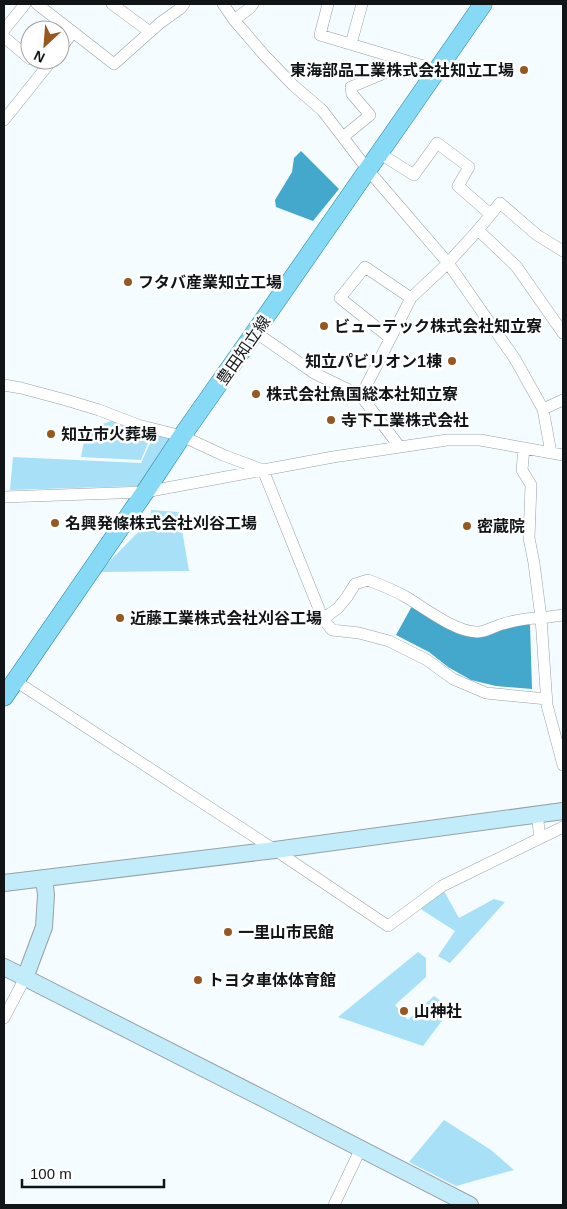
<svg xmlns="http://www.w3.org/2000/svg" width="567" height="1209" font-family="Arial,'Noto Sans JP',sans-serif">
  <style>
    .green { fill: #a7e0f7 }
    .water { fill: #43a8cc }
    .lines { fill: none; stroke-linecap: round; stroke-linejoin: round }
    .street-casing { stroke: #96a1a6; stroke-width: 12 }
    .secondary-casing { stroke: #96a1a6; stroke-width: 18 }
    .primary-casing { stroke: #2985a3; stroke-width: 19 }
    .street { stroke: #fff; stroke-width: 11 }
    .secondary { stroke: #c3ecfa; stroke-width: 16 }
    .primary { stroke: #86daf5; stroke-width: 18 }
    .poi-dot { fill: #97581f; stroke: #fff; stroke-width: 2 }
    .labels { text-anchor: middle; stroke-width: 5; stroke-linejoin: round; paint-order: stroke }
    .poi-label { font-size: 16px; font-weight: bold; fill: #111517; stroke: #fff; text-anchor: start }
    .street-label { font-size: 16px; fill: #111517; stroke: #fff }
  </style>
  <rect width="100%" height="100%" fill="#f5fcff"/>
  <path class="green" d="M111,421L152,433L141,460L81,457L86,430Z
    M155,432L172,437L139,486L10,490L13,457L141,463Z
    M151,510L179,512L189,571L99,572L150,520Z
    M444,891L459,918L494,899L505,902L450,963L438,956L455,931L416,906Z
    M418,952L426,958V977L395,1005L408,1020L434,996L444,1003V1018L423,1046L338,1017Z
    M444,1120L491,1150L514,1170L456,1186L409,1162Z"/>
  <path class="water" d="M301,151L339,189L313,221L276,207L275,200L292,172L294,158Z
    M412,606L457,632L520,618L530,625L532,689L496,686L471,680L448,667L429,652L396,635Z"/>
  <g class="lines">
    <defs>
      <path id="street" d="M37,4L73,32
        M112,4L150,32
        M223,4L234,20L265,56L294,86L322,110L368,170L448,263L515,359L543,409L551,453
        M328,4L320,35L437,70
        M234,20L250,8L253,4
        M4,30L25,4
        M4,37L30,59
        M351,44L362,4
        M60,49L73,32L114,64L160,23L181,8L184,4
        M4,120L52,60
        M343,137L370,115L352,94L351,87L387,72L397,58
        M379,153L414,175L437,143L469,167L458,186L490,214
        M478,230L516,266L563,333
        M255,332L314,373L361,396L399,446
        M390,338L340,298L365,267L411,298
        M4,385L21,388L66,400L99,410L138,425L182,436L223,455L263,470L333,457L447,440H480L563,455
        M361,396L411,298L448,263L478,230L500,203L537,235L563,251
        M543,409L563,400
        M4,497L145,492L263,470L323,619L332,630L359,633L389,641L427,660L453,679L486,693L547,699
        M563,615L541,618L547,705L563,765
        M323,619L338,608L347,597L355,584L368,580C381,585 394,590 406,597C425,608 456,633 478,632C487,632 494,626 503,624C516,620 527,618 541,618L534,563L529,538L531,485L522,470L524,448
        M14,680L275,850L388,926L442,886L563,827
        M537,814L540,838
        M4,1018L25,978
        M334,1205L361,1148"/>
      <path id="secondary" d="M4,883L275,850L563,811
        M4,967L268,1101L470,1205
        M25,978L44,927L46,895L44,878"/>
      <path id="primary" d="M4,697L145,492L182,436L255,332L483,4"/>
    </defs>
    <use href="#street" class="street-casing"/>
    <use href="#secondary" class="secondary-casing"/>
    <use href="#primary" class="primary-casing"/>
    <use href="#street" class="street"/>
    <use href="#secondary" class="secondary"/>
    <use href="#primary" class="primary"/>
  </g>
  <g class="poi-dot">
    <circle cx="524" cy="70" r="5"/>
    <circle cx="128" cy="282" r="5"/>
    <circle cx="324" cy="326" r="5"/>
    <circle cx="452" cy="361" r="5"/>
    <circle cx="256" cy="394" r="5"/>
    <circle cx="331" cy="420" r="5"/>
    <circle cx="51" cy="434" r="5"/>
    <circle cx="55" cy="523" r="5"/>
    <circle cx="467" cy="526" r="5"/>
    <circle cx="120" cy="618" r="5"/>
    <circle cx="228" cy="932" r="5"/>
    <circle cx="198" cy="980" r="5"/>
    <circle cx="404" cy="1011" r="5"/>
  </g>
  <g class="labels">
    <g class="poi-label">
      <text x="514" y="76" text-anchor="end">東海部品工業株式会社知立工場</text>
      <text x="138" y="288">フタバ産業知立工場</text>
      <text x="334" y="332">ビューテック株式会社知立寮</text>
      <text x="442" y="367" text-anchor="end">知立パビリオン1棟</text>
      <text x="266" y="400">株式会社魚国総本社知立寮</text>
      <text x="341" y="426">寺下工業株式会社</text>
      <text x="61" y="440">知立市火葬場</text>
      <text x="65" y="529">名興発條株式会社刈谷工場</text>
      <text x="477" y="532">密蔵院</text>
      <text x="130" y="624">近藤工業株式会社刈谷工場</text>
      <text x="238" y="938">一里山市民館</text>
      <text x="208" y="986">トヨタ車体体育館</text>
      <text x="414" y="1017">山神社</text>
    </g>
    <g class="street-label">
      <text transform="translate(243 350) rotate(-55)" y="6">豊田知立線</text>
    </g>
  </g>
  <rect width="567" height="1209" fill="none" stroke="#111517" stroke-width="10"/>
  <g transform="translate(45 45) rotate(206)"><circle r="24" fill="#ffffff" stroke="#a0a1a2"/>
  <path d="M0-4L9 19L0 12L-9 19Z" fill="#97581f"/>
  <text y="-8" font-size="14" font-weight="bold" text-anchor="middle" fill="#111517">N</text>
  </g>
  <path d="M22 1179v8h142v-8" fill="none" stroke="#111517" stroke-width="2.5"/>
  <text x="30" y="1179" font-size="15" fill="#111517" stroke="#ffffff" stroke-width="4" paint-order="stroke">100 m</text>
</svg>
